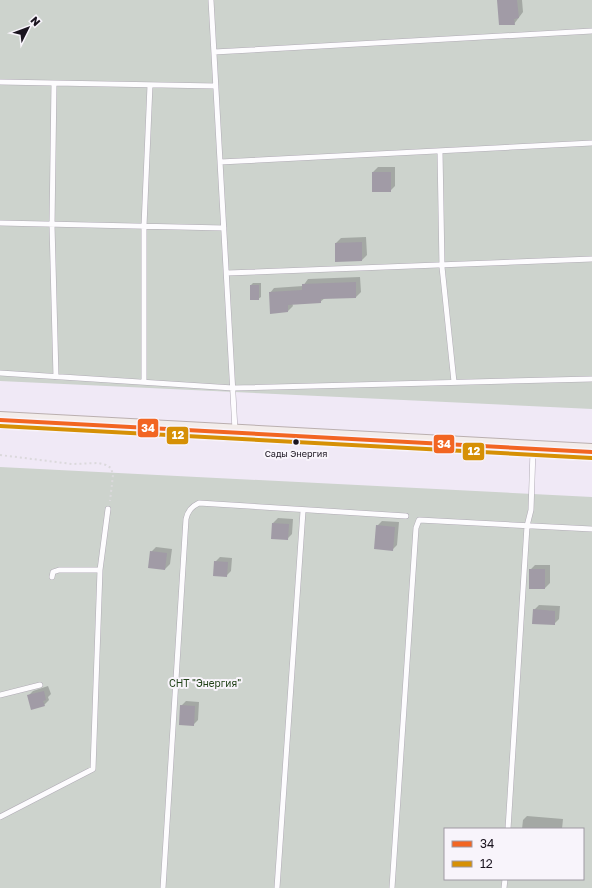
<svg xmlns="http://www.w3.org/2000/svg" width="592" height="888" font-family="'Golos Text',sans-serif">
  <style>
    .green { fill: #cdd3cd; fill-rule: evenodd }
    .shadow { fill: #0003 }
    .building { fill: #a19ba6 }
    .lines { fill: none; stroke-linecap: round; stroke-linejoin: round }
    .service-casing { stroke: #b1abb6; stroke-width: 6 }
    .primary-casing { stroke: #baafaf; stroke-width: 18 }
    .path { stroke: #dbd9dc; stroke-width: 2; stroke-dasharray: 2 3; stroke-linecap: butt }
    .service { stroke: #fdfcfe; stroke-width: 5 }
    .primary { stroke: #f3edeb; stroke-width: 16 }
    .bus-1-casing { stroke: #f8f4fb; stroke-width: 7 }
    .bus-2-casing { stroke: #f8f4fb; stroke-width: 7 }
    .bus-1 { stroke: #f26522; stroke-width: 4 }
    .bus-2 { stroke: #d69005; stroke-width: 4 }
    .bus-dot { fill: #1a141f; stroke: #f8f4fb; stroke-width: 1.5 }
    .labels { text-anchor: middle; stroke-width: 4; stroke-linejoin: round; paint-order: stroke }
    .bus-label { font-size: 9px; fill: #1a141f; stroke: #f8f4fb }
    .park-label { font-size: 10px; fill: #224319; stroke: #f8f4fb }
    .line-badge { stroke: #f8f4fb; stroke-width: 1.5 }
    .badge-label { font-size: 11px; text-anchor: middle; font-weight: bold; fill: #fff }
  </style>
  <rect width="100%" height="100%" fill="#f0e9f6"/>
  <path class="green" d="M0,0H592V409L0,381Z
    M0,467L592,497V888H0ZM445,829H583V879H445Z"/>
  <path class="shadow" d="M499,0H522L523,12L514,24Z
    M378,167H395V186L390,191L373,172Z
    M366,237L367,255L362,260L336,261V243L341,238Z
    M360,277L361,292L356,297L325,298L320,302L292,303L293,306L288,311L270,293L274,288L303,286L308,279Z
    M253,283H261V297L258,299L251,285Z
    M278,518L293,519L292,534L287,539L273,523Z
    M382,521L399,522L397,545L392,550L377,526Z
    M156,547L172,549L170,564L165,569L151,552Z
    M220,557L232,558L231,571L226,576L215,562Z
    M535,565H550V583L545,588L530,570Z
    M539,605L560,606L559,619L554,624L534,610Z
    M48,686L51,694L48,697L49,700L44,705L28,696L33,691Z
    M186,701L199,702L198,720L193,725L181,706Z
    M527,816L563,819L562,829H522L523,820Z"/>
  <path class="building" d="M497,0H517L519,18L514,19L515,25H499Z
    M372,172H391V192H372Z
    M362,242V261L335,262V243Z
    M356,282V298L321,299V303L288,305V312L270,314L269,292L302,290V284Z
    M250,285H259V300H250Z
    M272,523L289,524L288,540L271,539Z
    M376,525L395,527L393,551L374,549Z
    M150,551L167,553L165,570L148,568Z
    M214,561L228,562L227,577L213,576Z
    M529,569H545V589H529Z
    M533,609L555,611V625L532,624Z
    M44,691L46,700L43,701L45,706L31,710L27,695Z
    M180,705L195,706L194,726L179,725Z"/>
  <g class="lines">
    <defs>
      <path id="service" d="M211,0L235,430
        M214,52L592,31
        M0,82L216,86
        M54,83L52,225L56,377
        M440,151L442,267L454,382
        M220,162L592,143
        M0,223L224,228
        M227,273L592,259
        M0,373L233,388L592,379
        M144,382V226L150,85
        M52,577L53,572L59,570H100
        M0,695L40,685
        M0,817L93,769L100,570L108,509
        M508,829L527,526L531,510L533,450
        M163,888L186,519C188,511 191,507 199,503L406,516
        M277,888L303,511
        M392,888L416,528L419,520L592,529
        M504,888L505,879"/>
      <path id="primary" d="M0,420L592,452"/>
    </defs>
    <use href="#service" class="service-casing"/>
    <use href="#primary" class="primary-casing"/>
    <path class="path" d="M0,455L72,464L98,463L106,465L111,468L113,475L110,501"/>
    <use href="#service" class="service"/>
    <use href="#primary" class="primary"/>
    <defs>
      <path id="bus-1" d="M0,420L592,452"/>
      <path id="bus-2" d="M0,426L592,458"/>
    </defs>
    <use href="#bus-1" class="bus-1-casing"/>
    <use href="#bus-2" class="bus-2-casing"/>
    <use href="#bus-1" class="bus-1"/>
    <use href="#bus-2" class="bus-2"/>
  </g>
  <circle class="bus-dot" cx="296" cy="442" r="3.5"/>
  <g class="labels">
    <g class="bus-label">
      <text x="296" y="457">Сады Энергия</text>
    </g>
    <g class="park-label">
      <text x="205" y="687">СНТ "Энергия"</text>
    </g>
  </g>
  <g class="line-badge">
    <rect x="137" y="418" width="22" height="20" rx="4" fill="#f26522"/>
    <rect x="166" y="426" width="23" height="19" rx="4" fill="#d69005"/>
    <rect x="433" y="434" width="22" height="20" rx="4" fill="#f26522"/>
    <rect x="462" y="442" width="23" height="19" rx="4" fill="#d69005"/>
  </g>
  <g class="badge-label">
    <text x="148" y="432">34</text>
    <text x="178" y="439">12</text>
    <text x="444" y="448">34</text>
    <text x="474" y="455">12</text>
  </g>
  <rect x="444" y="828" width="140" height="52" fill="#f8f4fb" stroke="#9f9aa3"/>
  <rect x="452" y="841" width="20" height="6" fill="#f26522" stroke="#9f9aa3"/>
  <text x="480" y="848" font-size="12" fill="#1a141f">34</text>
  <rect x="452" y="861" width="20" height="6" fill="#d69005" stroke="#9f9aa3"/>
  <text x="480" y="868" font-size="12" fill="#1a141f">12</text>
  <g transform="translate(28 28) rotate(48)" stroke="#f8f4fb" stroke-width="3" paint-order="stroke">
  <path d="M0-3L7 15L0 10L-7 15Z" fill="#1a141f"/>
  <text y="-6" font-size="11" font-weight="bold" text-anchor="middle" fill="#1a141f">N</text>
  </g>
</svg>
